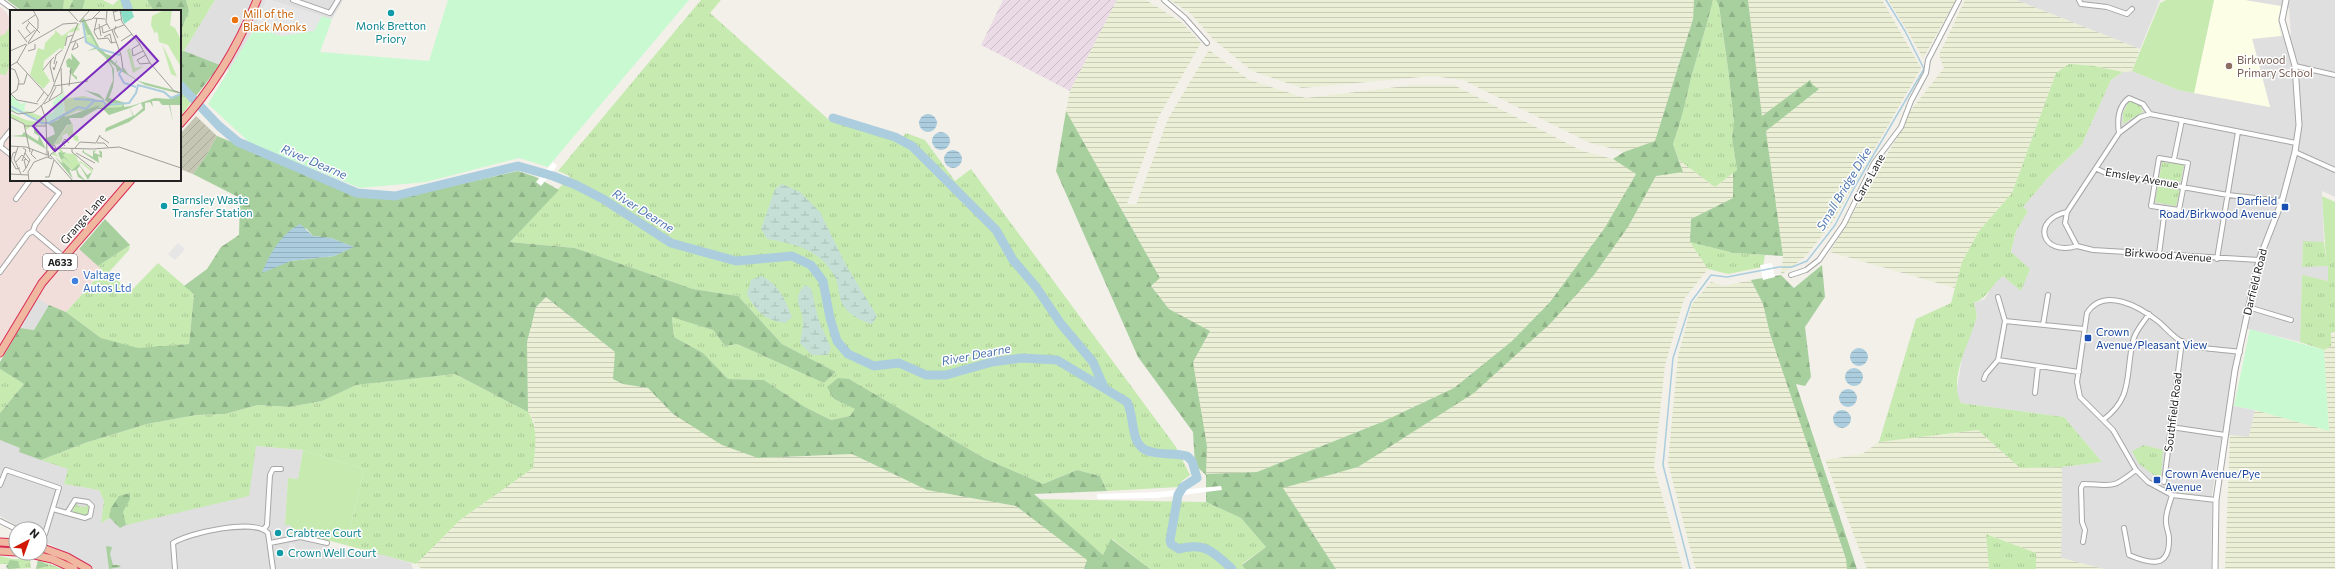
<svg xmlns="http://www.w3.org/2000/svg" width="2335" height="569" font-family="Commissioner,sans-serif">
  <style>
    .residential { fill: #e0dfdf }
    .commercial { fill: #f1ddd9 }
    .industrial { fill: url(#industrial-furrows) }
    .education { fill: #fcfee5 }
    .construction { fill: url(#construction-furrows) }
    .farmland { fill: url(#farmland-rules) }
    .grass { fill: url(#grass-tufts) }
    .forest { fill: url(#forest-firs); fill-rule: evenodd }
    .wetland { fill: url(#wetland-marsh) }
    .park { fill: #c9f9d1 }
    .garden { fill: #c7eab1 }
    .parking { fill: #e6e6e6 }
    .water { fill: url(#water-rules) }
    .pier { fill: #fff }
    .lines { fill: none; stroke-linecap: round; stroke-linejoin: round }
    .stream { stroke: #abcdde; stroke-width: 1.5 }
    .river { stroke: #abcdde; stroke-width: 9 }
    .minor-casing { stroke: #a6a6a6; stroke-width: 6 }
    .tertiary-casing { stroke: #a6a6a6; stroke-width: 7 }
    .trunk-casing { stroke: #d92d57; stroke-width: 9 }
    .minor { stroke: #fff; stroke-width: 4 }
    .tertiary { stroke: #fff; stroke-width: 5 }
    .trunk { stroke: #f0b8a0; stroke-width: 7 }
    .culture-dot { fill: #0f9aa8; stroke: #fff; stroke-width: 1.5 }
    .food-dot { fill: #e8710a; stroke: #fff; stroke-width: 1.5 }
    .education-dot { fill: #8d6e63; stroke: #fff; stroke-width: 1.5 }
    .transit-dot { fill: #1a4fb4; stroke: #fff; stroke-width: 1.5 }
    .shop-dot { fill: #3f7fe0; stroke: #fff; stroke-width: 1.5 }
    .labels { text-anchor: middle; stroke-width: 3; stroke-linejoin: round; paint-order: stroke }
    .shield { fill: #fff; stroke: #646464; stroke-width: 1 }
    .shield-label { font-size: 10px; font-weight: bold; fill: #222 }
    .food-label { font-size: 11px; fill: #c56008; stroke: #fff; text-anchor: start }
    .culture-label { font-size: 11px; fill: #0d838f; stroke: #fff; text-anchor: start }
    .education-label { font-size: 11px; fill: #785e54; stroke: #fff; text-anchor: start }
    .street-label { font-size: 11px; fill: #222; stroke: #fff }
    .transit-label { font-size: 11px; fill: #164399; stroke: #fff; text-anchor: start }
    .shop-label { font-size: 11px; fill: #366cbe; stroke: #fff; text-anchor: start }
    .water-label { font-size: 12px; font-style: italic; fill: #4f76b1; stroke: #fff }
    .inset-river { fill: none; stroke: #abcdde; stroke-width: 2 }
    .inset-road { fill: none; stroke: #9f9e99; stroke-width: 1 }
    .view { fill: #7b2cbf; fill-opacity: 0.15; stroke: #7b2cbf; stroke-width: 2 }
    .inset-edge { fill: none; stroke: #222; stroke-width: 2 }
  </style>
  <defs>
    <pattern id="industrial-furrows" width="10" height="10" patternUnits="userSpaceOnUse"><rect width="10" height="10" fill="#ebdbe6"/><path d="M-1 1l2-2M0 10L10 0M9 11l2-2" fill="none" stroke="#c9bcc5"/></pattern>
    <pattern id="construction-furrows" width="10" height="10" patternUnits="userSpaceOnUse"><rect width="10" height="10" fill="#c5c6b4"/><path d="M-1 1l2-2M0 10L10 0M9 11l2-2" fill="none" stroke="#a9aa9a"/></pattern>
    <pattern id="farmland-rules" width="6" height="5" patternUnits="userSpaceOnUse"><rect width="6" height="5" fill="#ebefd5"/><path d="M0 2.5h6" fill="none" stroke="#c9cdb7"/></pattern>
    <pattern id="grass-tufts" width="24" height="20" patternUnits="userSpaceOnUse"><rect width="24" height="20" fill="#c7eab1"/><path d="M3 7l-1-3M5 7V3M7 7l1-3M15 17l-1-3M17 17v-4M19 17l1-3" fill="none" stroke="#abc898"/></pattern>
    <pattern id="forest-firs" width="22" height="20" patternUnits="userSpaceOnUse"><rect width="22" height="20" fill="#a8d09f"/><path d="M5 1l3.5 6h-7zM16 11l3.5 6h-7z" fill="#90b289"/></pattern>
    <pattern id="wetland-marsh" width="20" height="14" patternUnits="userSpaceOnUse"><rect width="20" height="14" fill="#c6dfd6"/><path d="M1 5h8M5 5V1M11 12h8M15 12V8" fill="none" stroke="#aabfb7"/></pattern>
    <pattern id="water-rules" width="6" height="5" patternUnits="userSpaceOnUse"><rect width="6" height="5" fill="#abcdde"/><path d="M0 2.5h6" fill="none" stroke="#93b0be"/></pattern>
  </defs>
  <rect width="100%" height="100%" fill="#f2f0e9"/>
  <path class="residential" d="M215,0H266L255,28L229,70L184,51Z
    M270,0H343L332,19Z
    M2016,0H2160L2140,49Z
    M2244,0H2335V197L2322,191L2324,242H2303L2302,266H2328V281L2302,276L2300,342L2240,327L2227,405L2255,410L2249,437L2222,435L2212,494L2211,569H2104L2061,558L2062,467L2102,462L2064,417L1961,403L1956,394L1963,352L1977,317L1974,303L1985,299L1993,284L2003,276L2021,290L2011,252L2016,231L2028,211L2023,207L2051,174L2081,146L2111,80L2123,72L2132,71L2178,90L2270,107L2252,38L2291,35L2289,8Z
    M36,296L49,305L34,330L20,328Z
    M0,440L21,448L20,452L69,469L64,484L99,490L104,501L101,523L122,511L170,514L198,507L256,446L303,450L298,479L288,478L285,525H291V534L298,540L376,557L378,553L411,563L413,569H95L40,539V529H23L0,516Z"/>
  <path class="commercial" d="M0,7L6,12L11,22V180H125L72,243L103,270L66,312L49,305L33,295L0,346Z"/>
  <path class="industrial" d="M1003,0H1117L1070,91L981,45Z"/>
  <path class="education" d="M2214,0H2244L2281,6L2278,21L2281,36L2252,39L2270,107L2194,93Z"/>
  <path class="construction" d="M196,116L217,136L206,156L193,174L180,169V134Z"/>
  <path class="farmland" d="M1117,0H1146L1181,22L1201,43L1159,116L1127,204L1136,205L1168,119L1209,50L1249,80L1306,98L1414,85H1454L1582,151L1613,159L1636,174L1604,229L1550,302L1512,341L1454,388L1382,422L1257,472L1206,474L1207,446L1193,361L1209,331L1169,309L1151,286L1160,278L1066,111L1070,91Z
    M1170,0H1694L1693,19L1655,141L1624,152L1588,142L1463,80L1432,76L1302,88L1252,71L1213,39L1190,13Z
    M1748,0H1882L1921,68L1832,223L1806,256L1781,275L1783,256L1766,131L1813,85L1810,80L1762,116Z
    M1888,0H1956L1923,58L1907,30Z
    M1965,0H2016L2140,49L2132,71L2123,72L2094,66L2056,73L2012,193L1979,231L1962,262L1955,288L1830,252L1902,129L1907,115L1944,68L1939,55Z
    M1679,160L1715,187L1733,173V198L1691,219L1690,242L1708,269L1684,299L1665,365L1654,467L1683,569H1336L1283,488L1358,467L1523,348L1550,324L1594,275L1628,227L1656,176L1683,172Z
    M1751,280L1763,304L1770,334L1846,559L1847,569H1697L1695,567L1668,463L1678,356L1692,304L1711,282L1725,286Z
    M546,297L615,352L623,384L648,388L673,414L758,458L852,454L927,490L1016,506L1088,560L1084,569H422L416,564L460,520L533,468L535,451L534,421L528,412L527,342L536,307Z
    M2331,335H2335V569H2225L2230,435L2249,437L2255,410L2329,430L2324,350L2331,346Z
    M1978,430L2020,468L2062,467L2061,558L2104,569H2036V553L1986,534L1989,569H1867L1825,460L1862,454L1879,442Z"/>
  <path class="grass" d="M64,0H73L68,11H63Z
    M85,0H103L113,5L118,0H123L126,11H82Z
    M129,0H147L154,11H133Z
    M186,0H215L184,51L180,52V33L189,11Z
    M701,0H721L710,13L829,120L898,142L906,133L925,140L955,181L971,169L1176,447L1190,475L1182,481L1178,487L1107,491L1100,476L1077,470L1043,484L984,458L849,379L834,399L856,409L850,416L831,420L805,407L764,380L728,379L703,353L674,337L672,316L713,330L725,346L737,344L824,383L836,372L782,344L738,296L693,289L575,248L510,242L570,176L558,171Z
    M1713,0H1716L1719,6L1728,68L1734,124L1732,138L1737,170L1715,187L1679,160L1673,144C1681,122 1686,100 1691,78C1698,52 1707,26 1713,0Z
    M9,28L11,61L6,75L0,74V36L5,34Z
    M2069,64L2094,66L2123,72L2111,80L2081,146L2051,174L2023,207L2028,211L2016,231L2011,252L2030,269L2021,291L2003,276C1990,286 1989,297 1974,303C1975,308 1978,314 1976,319C1970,342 1948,379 1961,403L2064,417L2102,462L2062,467L2020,468L1978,430L1879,442L1916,319L1951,303L1962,262L1979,231L2012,193L2056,73Z
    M180,88L192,101L180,118Z
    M2129,101L2140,105L2143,112L2123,124V113Z
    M2162,162L2184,165L2181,179L2183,182L2159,178Z
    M2158,186L2180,190L2176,206L2155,202Z
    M2303,241L2324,242L2326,259H2335V332L2331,333V346L2324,350L2300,342L2302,275L2328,281V266L2302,267Z
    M1690,242L1734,253L1765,255L1763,267L1728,274L1708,269Z
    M130,245L129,250L109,272L130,292L158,263L194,294L189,344L138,349L101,338L66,312L103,271L98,266Z
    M0,369L24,384L0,413Z
    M455,374L528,412C539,428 535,450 533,468L460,520L416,564L346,545L364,469L303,450L256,446L249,496L126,525L122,511L101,523L104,501L99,490L64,484L68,469L41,460L85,443L147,424L196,415L225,414L258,405L289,407L322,401L355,385Z
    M2144,445L2163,450L2161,478L2159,479L2139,464L2132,451Z
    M1037,499L1206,502L1241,518L1266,547L1242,564L1245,569H1150L1112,539L1103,555Z
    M76,503L78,506L86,507V503L88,504L90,510L88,515L84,516L73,512L72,508Z
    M1986,534L2036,553V569H1989Z
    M0,556L13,559H30L31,568L9,569L8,564H0Z
    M38,560L63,569H36Z"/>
  <path class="forest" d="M7,0H64L63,11H22Z
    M73,0H85L82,11H68Z
    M147,0H186L189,11L180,33V11H154Z
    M1694,0H1713C1707,26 1698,52 1691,78C1686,100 1681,122 1673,144L1683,172L1656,176L1628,227L1594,275L1550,324L1474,393L1358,467L1283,488L1336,569H1245L1242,565L1266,547L1241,518L1206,502V475L1195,465L1193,432L1138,357L1056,171L1066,111L1160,278L1151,286L1169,309L1210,331L1193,362L1207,446L1206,474L1257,472L1382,422L1454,388L1512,341L1550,302L1604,229L1636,174L1613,159L1624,152L1655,141L1693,19Z
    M1716,0H1748L1762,116L1810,80L1813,85L1819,89L1766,131L1783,256L1734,253L1690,242L1691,219L1733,198V173L1737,170L1732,138L1734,123L1728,68L1719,6Z
    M184,51L220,65L196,96L180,81V52Z
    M217,136L357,193L396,199L518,171L536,177L559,190L510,242L575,248L693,289L738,296L782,344L836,372L824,383L737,344L725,346L713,330L672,317L674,337L703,353L728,379L764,380L805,407L831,420L850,416L855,409L834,399L827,387L838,378L849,379L984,458L1043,484L1077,470L1100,476L1107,491L1034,494L1103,555L1111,539L1150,569H1084L1087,560L1016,506L927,490L852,454L758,458L722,445L673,414L648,388L623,384L613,379L615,352L546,297L536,307L527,342L528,412L455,374L356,385L322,401L289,407L258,405L225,414L196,415L147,424L85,443L41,460L19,452L20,448L0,440V413L24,384L0,369V362L20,328L34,330L49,305L66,312L101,338L138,348L189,344L194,294L184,286L207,269L221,247L239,235L240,198L193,174L206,156ZM306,228L313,236L331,238L353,247L334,256L291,261Z
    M105,219L130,245L98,266L79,249Z
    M1822,265L1825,297L1805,327L1811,377L1805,386L1796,384L1857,569H1847L1846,559L1770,334L1763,304L1751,280L1781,275L1794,288Z
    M130,493V499L123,512L126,525L120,528L109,517L111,508L119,496Z
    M106,546L112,547L110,554L113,565H119L121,567L109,569Z
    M10,560L18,561L20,568L8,569L6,567Z
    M38,560L48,565V566L36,569Z"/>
  <path class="wetland" d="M782,184L800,192L820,212L846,265L877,316L872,324C861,321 846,314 841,301C838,294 839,284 835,277C819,249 796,244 767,239L761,229L775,189Z
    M761,276C779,284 785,299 792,317L785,323C765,320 756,312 747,294L751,280Z
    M805,285L811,288L818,318L831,348L828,355H812L800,343C801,336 803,328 803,321C802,305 791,300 805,285Z"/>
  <path class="park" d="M266,0L332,19L320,52L429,61L448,0H689L548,167L519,158L426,182L360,188L250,143L208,104L255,28Z
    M2250,329L2324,350L2329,431L2255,410L2234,406Z"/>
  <path class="garden" d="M2166,0H2214L2194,93L2178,90L2132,71L2160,3Z
    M2322,196L2335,202V259H2326Z
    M303,450L364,469L346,545L299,533L291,534V525H285L288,478L298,479Z"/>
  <path class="parking" d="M266,0H270L322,16L314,31L282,36L255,28Z
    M178,243L185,249L175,260L168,254Z
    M289,543L295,544L296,555L290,554L285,557L284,550H289Z"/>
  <path class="water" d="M919 123a9 9 0 1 1 18 0a9 9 0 1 1-18 0Z
    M932 141a9 9 0 1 1 18 0a9 9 0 1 1-18 0Z
    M944 159a9 9 0 1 1 18 0a9 9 0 1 1-18 0Z
    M300,224L313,236L331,238L354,247L334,256L291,261L262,273C269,254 282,233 300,224Z
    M1850 357a9 9 0 1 1 18 0a9 9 0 1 1-18 0Z
    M1845 377a9 9 0 1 1 18 0a9 9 0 1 1-18 0Z
    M1839 398a9 9 0 1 1 18 0a9 9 0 1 1-18 0Z
    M1833 419a9 9 0 1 1 18 0a9 9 0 1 1-18 0Z"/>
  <path class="pier" d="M553,162L557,166L541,186L536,182Z
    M1772,263L1775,277L1763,280L1760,265Z
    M1221,486L1222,490L1157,498L1098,499L1097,496V494L1157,492Z"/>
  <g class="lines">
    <path class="stream" d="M1690,569L1663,465L1673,358L1691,302L1711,275L1727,277L1779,267H1792L1807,261L1835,225L1854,188L1924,69L1905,31L1886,0"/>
    <path class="river" d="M125,0L129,11
      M180,85L219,126L238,142L357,193L395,196L518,166L553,176L576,185L603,199L671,243L736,261L792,256L811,265L823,281L830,318L837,341L848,354L874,366L899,363L926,375H946L992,362L1022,358L1057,360L1127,402C1136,418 1128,448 1152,452C1164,455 1175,453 1187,456L1192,461L1197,478L1183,487L1178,495L1170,540L1171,544L1179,549C1205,542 1214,552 1232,569
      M833,118L895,137L912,146L996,230L1013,260L1036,287L1061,324L1093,362L1104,387"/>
    <defs>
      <path id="minor" d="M0,0L15,11
        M293,0L330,13L338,0
        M1164,0L1185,18L1207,43
        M2079,0L2081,4L2107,7L2127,14L2132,9
        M2295,66L2335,75
        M11,130L2,141L1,147L11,155
        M2119,133C2117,120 2118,106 2129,98L2143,104L2150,114
        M2295,152L2335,170
        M2159,158L2188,163L2179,210L2151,206Z
        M2174,159L2182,120
        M2097,169L2108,174L2228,195L2282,201
        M42,180L59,193L35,225L33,231L64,257
        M16,199L30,180
        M2067,212C2030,220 2042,257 2077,246
        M2159,254L2165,209
        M2217,259L2238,132
        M2259,260L2093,250L2077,246L2065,223L2067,212L2119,133L2140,117L2150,114L2296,143
        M0,272L28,234L33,231
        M1791,275L1806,270L1819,260L1844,224L1874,163L1901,127L1911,101L1926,73L1928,60L1959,0
        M1998,297L2005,321
        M2248,307L2291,320
        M2043,325L2048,295
        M2079,372L1998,360L2005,321L2084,329
        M1984,379L1986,374L1998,360
        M2035,393L2038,366
        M2103,420C2134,397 2125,374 2133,341C2135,331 2143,323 2149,314
        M2171,427L2225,435
        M2164,482L2182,341
        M0,485L6,470L59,488L45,534L40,539
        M2216,500L2172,495L2148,482L2136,470L2113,430L2080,397L2077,382L2087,313C2104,286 2140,307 2159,322C2167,329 2172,336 2182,342C2199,350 2222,349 2240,352
        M53,509L67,513L75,500L88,502L92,506L90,516L85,518L67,513
        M0,521L16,529
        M2124,528L2129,555C2150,564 2170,569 2169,538C2169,533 2166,528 2166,522C2165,514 2170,503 2172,495
        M264,529L267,525L270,475L273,469H281
        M2083,542L2085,530L2082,522L2081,488L2083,484C2114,484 2109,491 2136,470
        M270,543L300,537L327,543
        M175,569L173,543C188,533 254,518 268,533L273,569"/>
      <path id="tertiary" d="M2215,569L2216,500L2235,370L2259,260L2282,201L2295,152L2299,125L2295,66L2282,20L2286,0"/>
      <path id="trunk" d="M180,124C213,88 238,46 257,0
        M0,353L42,283L131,180
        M0,542L16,543
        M40,547L67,557L88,569
        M0,551L16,552
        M26,553L52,559L74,569"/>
    </defs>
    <use href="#minor" class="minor-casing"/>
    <use href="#tertiary" class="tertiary-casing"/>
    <use href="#trunk" class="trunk-casing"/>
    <use href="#minor" class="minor"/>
    <use href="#tertiary" class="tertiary"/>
    <use href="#trunk" class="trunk"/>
  </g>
  <g class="culture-dot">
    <circle cx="391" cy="13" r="4"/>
    <circle cx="164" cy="206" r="4"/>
    <circle cx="278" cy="533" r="4"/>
    <circle cx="280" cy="553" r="4"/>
  </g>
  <circle class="food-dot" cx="235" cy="20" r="4"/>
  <circle class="education-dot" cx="2229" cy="66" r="4"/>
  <g class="transit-dot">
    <rect x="2281" y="203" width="8" height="8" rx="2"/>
    <rect x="2084" y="334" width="8" height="8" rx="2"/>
    <rect x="2153" y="476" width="8" height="8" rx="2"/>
  </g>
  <circle class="shop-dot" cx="75" cy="281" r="4"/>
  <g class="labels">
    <rect class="shield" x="43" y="254" width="34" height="16" rx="3"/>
    <g class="shield-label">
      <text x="60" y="266">A633</text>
    </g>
    <g class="food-label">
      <text x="243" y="18">Mill of the<tspan x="243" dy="13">Black Monks</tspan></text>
    </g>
    <g class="culture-label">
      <text x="391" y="30" text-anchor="middle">Monk Bretton<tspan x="391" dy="13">Priory</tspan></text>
      <text x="172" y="204">Barnsley Waste<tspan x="172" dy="13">Transfer Station</tspan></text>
      <text x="286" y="537">Crabtree Court</text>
      <text x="288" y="557">Crown Well Court</text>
    </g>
    <g class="education-label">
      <text x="2237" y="64">Birkwood<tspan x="2237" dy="13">Primary School</tspan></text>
    </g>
    <g class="street-label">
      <text transform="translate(1869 178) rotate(-61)" y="4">Carrs Lane</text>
      <text transform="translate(2142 178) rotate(10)" y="4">Emsley Avenue</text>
      <text transform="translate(83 219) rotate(-49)" y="4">Grange Lane</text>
      <text transform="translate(2168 255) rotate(4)" y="4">Birkwood Avenue</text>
      <text transform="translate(2255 282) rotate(-76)" y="4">Darfield Road</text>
      <text transform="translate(2173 412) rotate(-83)" y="4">Southfield Road</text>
    </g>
    <g class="transit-label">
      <text x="2277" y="205" text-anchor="end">Darfield<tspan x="2277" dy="13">Road/Birkwood Avenue</tspan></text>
      <text x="2096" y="336">Crown<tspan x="2096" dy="13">Avenue/Pleasant View</tspan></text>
      <text x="2165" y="478">Crown Avenue/Pye<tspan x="2165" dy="13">Avenue</tspan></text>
    </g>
    <g class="shop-label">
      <text x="83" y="279">Valtage<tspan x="83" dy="13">Autos Ltd</tspan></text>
    </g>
    <g class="water-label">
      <text transform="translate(314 162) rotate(23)" y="4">River Dearne</text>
      <text transform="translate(1844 189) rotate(-59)" y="4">Small Bridge Dike</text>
      <text transform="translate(643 211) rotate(32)" y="4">River Dearne</text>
      <text transform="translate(976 355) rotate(-11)" y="4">River Dearne</text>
    </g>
  </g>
  <g transform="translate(10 10)">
    <rect width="171" height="171" fill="#f2f0e9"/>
    <path d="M154,0H162L160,15L165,18L171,30V57L158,35L149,32L148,24L146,21L145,24L141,15L142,6ZM72,12L68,17L70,20L58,23L52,44L53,40L50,38L34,51L33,60L40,71L33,79L20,65L28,38L34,40L35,33L45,23V20L52,26ZM74,17L78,25L75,27L80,26L88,38L76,32L74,19ZM152,34L160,50L167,67L161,64ZM120,38L125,58L134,56L123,63L117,40ZM53,76L55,89L73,86L94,91L92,95L98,91L114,94L111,97L88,98L90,95L76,103L66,105L74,101H67L55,107ZM17,101L33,107L36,115L24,114L16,120L13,113L0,107V103L16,110L28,112L11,102ZM63,114V125L68,126L69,132L64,130L63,125L59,127L57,123L52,126L53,128L49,134L43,135L58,115ZM49,138H54H50L54,143L65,144L69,153L70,151L83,160L84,159L82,162L71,153L63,160L51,150L54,148L61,154L48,139L44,141L55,156L48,147L41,144L44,142L42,139Z" fill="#c7eab1"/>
    <path d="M74,8L89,37L96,44L102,46L100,48L105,53L107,50L106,54L112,59L107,62L106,57L99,51L104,59V69L103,77L99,88L116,93H100L74,80L89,84L95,90L103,70L102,58L95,47L86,39L77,41L87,37L80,25L75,26L78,25L71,10ZM61,43L70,53L63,64L67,67V70L59,62L61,58L57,57L56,51L59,48L62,50ZM114,58L118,64L129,71L167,81L171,84L135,75L111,61ZM166,85H171V95H160L163,112L159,95H152L149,91H142L143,97L140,92L135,93V100L119,112L95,122L96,118L123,106L120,98L99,105L93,99H87L72,108H59L62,114L57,115L43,135L39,136L37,132V128L45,124L43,117L38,114L48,110L54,103L55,107L90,95L88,98L111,97L114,94V97L121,96L145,88L161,89ZM131,93L133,98L124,106L120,98ZM24,119H26L36,139L16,127L0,126L12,125L14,122L28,131L29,126L24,123ZM74,139V142L83,147V141L86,140L84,143L90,145L89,140L92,142V148L88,146L89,153L72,142ZM52,141L51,143L56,142L53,145L61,154L54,148L51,150L62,160L69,154L77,165L82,162L78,170L70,156L67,159L69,164L76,171L68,167L66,160L62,161L59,159L63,169L45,147L53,154L48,143Z" fill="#a8d09f" fill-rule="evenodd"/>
    <path d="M0,84L11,94L16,92L14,99L16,100L8,103L0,100ZM53,84L54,102L46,110L36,113L35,106L44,102L43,92L47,87Z" fill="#c9f9d1"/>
    <path d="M110,0L122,1L124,7L114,14Z" fill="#89dec6"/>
    <path class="inset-river" d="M73,13L76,32L89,39M90,39L110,45M112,59L109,64L114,73L126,77M64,89L85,90M0,96L32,113H39L68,97L76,99L84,91H93L96,95L119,93L126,83L128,75L154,82L161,88L171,84"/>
    <path class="inset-road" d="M58,0L68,11M97,0L96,12L100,19M103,0L105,11L111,9M104,2L110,0L112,12L129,33L140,53L164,81L171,83M83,8L95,9M87,8L84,22L88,29L98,28L101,33L106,32M18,11L30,23M69,12L80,0M70,12L82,9L91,0M19,13L16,18L21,24M12,14L25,5M89,14L91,26M106,16L104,21L108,28M92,17L93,23L114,15M8,20L17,32M84,20L97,14M102,20L111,45L113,59M94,27L100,24L102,33M14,29L25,20M66,31L62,40L68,37L67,33M111,31L122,24M18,33L28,18V9L23,0M60,33L74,27M18,34L53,14L67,13M130,34L122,39L123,46L133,41M55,36L57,27L63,25M0,41L16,34M18,41L25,39V34M136,45L127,50L130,54L140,53M7,52L38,86M44,54L46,45L52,40M0,56L7,52L17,34M43,57L44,60L47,51M0,58L5,60L9,71L7,80L1,84M33,60L41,50M44,72L40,56L41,50L44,47M8,74H14L17,64M44,76L78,71M59,76L61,58M0,83L7,90L28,94M39,90L46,77M27,92L34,82M34,94L52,83L51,58M31,95L36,110L37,144L39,147L38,141M0,100L8,104L24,102L33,94L41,82L68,13M0,107L14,114L20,142M14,116H36M89,126L99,133M87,133H94L98,137M0,136L16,137L37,145M55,136L52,133L55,129L59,133M8,137L4,149L11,164M62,138V142L83,159M65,138L70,132L86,133L90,125M23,139L21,144L26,149M42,140L46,138L44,135L41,137L42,139M6,142L3,143L1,150L6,159L10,158M15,143L20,150L16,158M66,143L85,153M40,145L63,171M40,145L49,138L83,139L109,137L171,158M12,151L16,140L13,138M6,152L12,145L19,152M13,162L16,158L14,150L16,149M0,164L18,165M35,167H39L44,150M19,171L18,162L24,152L37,147L42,149"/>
    <path class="view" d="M126,26L148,51L45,141L23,116Z"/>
    <rect width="171" height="171" class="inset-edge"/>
  </g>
  <g transform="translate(28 541) rotate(41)"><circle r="19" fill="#ffffff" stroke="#a7a7a7"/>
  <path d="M0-3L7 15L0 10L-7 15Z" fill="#d01804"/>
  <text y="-6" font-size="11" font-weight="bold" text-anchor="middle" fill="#222222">N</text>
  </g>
</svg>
